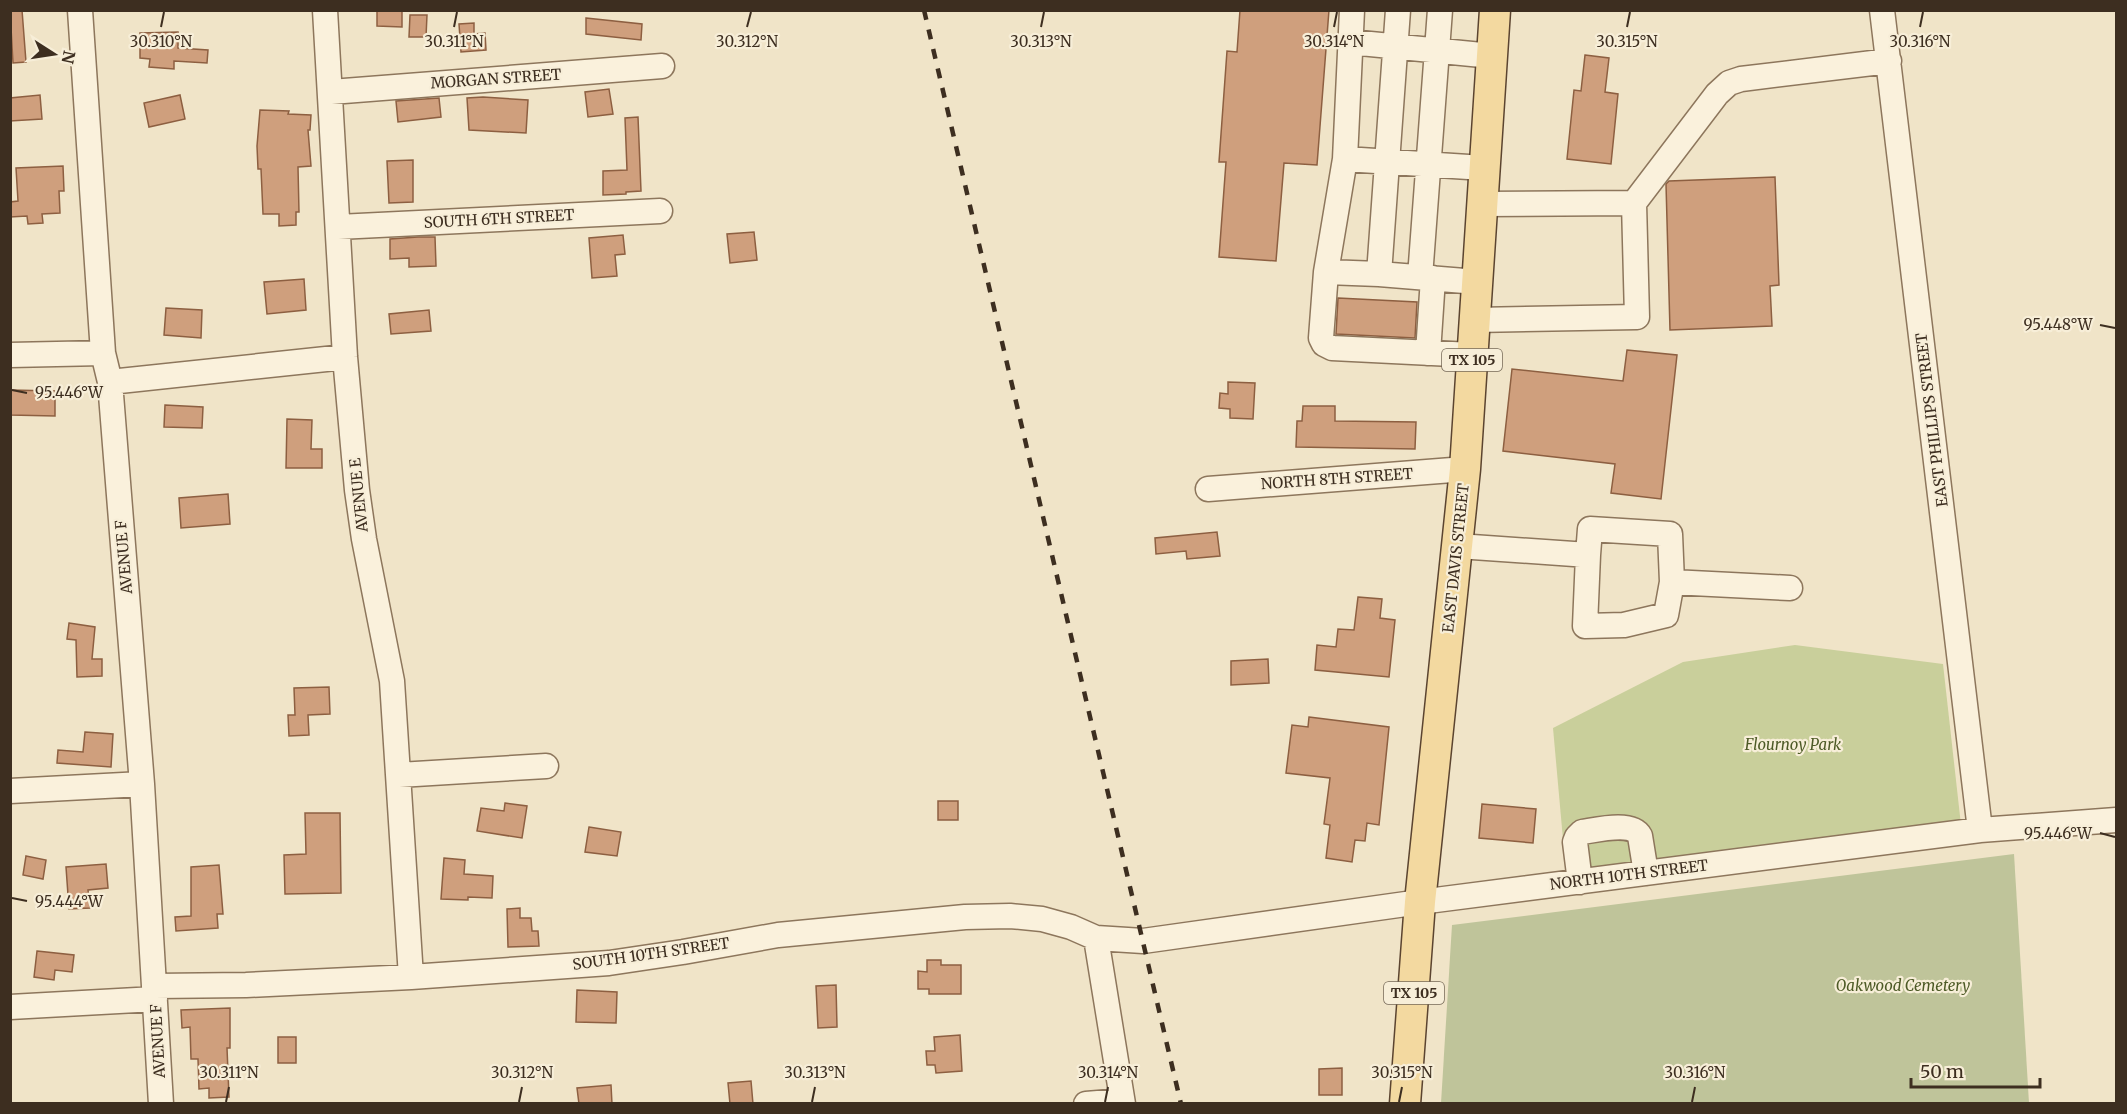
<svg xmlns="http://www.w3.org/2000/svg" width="2127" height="1114" font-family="Merriweather,serif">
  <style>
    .green { fill: #c9cf9b }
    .cemetery { fill: #bfc49a }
    .building { fill: #cf9f7d; stroke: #8d5f41; stroke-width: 1.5 }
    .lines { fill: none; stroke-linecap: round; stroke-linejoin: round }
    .minor-casing { stroke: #8d765c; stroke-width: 27 }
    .major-casing { stroke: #5b4430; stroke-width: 33 }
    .minor { stroke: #faf1dc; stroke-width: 24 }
    .major { stroke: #f3d9a0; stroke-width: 30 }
    .rail { stroke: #3d2e20; stroke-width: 4.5; stroke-dasharray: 10 10; stroke-linecap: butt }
    .ticks { fill: none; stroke: #3d2e20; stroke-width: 2 }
    .labels { text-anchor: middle; stroke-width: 4.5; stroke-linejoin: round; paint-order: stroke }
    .shield { fill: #f7eed8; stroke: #756857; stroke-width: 1.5 }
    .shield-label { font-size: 14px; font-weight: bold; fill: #3d2e20 }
    .street-label { font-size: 15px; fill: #3d2e20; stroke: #f7eed8 }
    .park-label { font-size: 15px; font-style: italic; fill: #4d5a26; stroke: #f7eed8 }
    .ticks-label { font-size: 15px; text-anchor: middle; fill: #3d2e20; stroke: #f7eed8; stroke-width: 4.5; stroke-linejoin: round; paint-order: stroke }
  </style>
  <rect width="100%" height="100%" fill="#f0e4c8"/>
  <path class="green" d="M1795,645L1943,664L1961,825L1566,873L1553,728L1683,662Z"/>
  <path class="cemetery" d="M2014,854L2029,1103H1441L1452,925Z"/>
  <path class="building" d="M10,10H22L26,62L13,63Z
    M377,10H402V27L377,26Z
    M1240,10H1329L1317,165L1284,163L1276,261L1219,257L1226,162H1219L1227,51L1237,52Z
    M410,15H427L426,37H409Z
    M586,18L642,24L641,40L586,34Z
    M474,23V34L485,33L486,50L461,52L459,24Z
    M178,32V48L208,50L207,63L174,61V69L149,67L150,59L140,58V33Z
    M1585,55L1609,58L1605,92L1618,94L1611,164L1567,159L1574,90L1581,91Z
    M609,89L613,114L588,117L585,92Z
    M40,95L42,119L10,121V98Z
    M180,95L185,119L149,127L144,103Z
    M483,97L528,100L526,133L469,130L467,98Z
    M439,98L441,117L398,122L396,101Z
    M260,110L289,111L288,114L311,115L310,130H308L311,166L298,167L299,212H296V225L279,226V214H263L261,169H258L257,146Z
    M638,117L641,191L626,192V194L603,195V171L627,170L625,118Z
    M413,160V202L389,203L387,161Z
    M63,166L64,191H59L60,213L42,214L43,223L28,224L27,216L10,217V202L18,201L16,168Z
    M1775,177L1779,285L1770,286L1772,326L1670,330L1666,184L1669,181Z
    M754,232L757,260L730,263L727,234Z
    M623,235L625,254L615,255L617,276L592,278L589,238Z
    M418,237H435L436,266L409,267V258L390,259V239Z
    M304,279L306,310L267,314L264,282Z
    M1338,298L1417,302L1415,338L1336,334Z
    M166,308L202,310L201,338L164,335Z
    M429,310L431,331L391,334L389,314Z
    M1627,350L1677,355L1661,499L1611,493L1615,464L1503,451L1512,369L1623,381Z
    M1228,382L1255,383L1253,419L1230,418V409L1219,408L1220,393L1228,394Z
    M10,390L55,391V416L10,415Z
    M165,405L203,407L202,428L164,427Z
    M1303,406H1335V421L1416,422L1415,449L1296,447L1297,421H1302Z
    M287,419L312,420L311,449H322V468H286Z
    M228,494L230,524L181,528L179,498Z
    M1217,532L1220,556L1187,559L1186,551L1156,554L1155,538Z
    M1358,597L1382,599L1380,618L1395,620L1389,677L1315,670L1317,645L1336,647L1338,629L1354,630Z
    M69,623L95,627L92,659H102V676L77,677L76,640L67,639Z
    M1268,659L1269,683L1231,685V661Z
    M329,687L330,714L308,715L309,735L289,736L288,715H295L294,688Z
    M1309,717L1389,727L1379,825L1367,823L1365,841L1355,840L1352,862L1326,858L1330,825L1324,824L1330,778L1286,773L1292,725L1308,727Z
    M85,732L113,734L111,767L57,763L58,750L83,752Z
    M938,801H958V820H938Z
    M505,803L527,806L522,838L477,831L481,808L504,811Z
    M1482,804L1536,809L1533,843L1479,838Z
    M305,813H340L341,893L285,894L284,855L306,854Z
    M589,827L621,832L617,856L585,852Z
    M26,856L46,860L43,879L23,875Z
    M444,858L465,860L464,874L493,876L492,898L468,897V900L441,899Z
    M106,864L108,888L88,890L90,908L69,909L66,867Z
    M219,865L223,914H217L218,928L176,931L175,917L191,916V867Z
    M520,908V918H531L532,931H538L539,946L508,947L507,909Z
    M37,951L74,955L72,972L55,970L54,980L34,977Z
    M927,960H941V965H961V994H929V989H918V971L927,972Z
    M836,985L837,1027L818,1028L816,986Z
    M577,990L617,992L616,1023L576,1022Z
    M230,1008V1048H227L229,1097L209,1098V1088L199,1089L198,1059H191L190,1027L182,1028L181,1010Z
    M960,1035L962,1071L936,1073L935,1065H927L926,1051H935L934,1037Z
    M278,1037H296V1063H278Z
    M1342,1068V1095H1319V1069Z
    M751,1081L753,1104H730L728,1083Z
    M611,1085L612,1104H579L577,1088Z"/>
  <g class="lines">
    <defs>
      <path id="minor" d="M80,10L103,353L110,382L142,784L161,1104
        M325,10L345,357L357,490L364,539L392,681L411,977
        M1352,10L1345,159L1326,272L1379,274L1477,282
        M1882,10L1980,830
        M1350,42L1492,56
        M331,92L662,66
        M1345,159L1484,168
        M1634,203L1717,94L1729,83L1741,79L1889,61
        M338,227L660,211
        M1326,272L1321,338L1324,344L1332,348L1472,355
        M1379,274L1398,10
        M1420,277L1440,10
        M1475,320L1637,317L1634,203L1482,204
        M1428,353L1433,278
        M10,355L103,353
        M110,382L345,357
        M1208,489L1465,469
        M1458,546L1588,555L1585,626L1624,625L1666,615L1672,582L1790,588
        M1588,555L1590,529L1670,534L1672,582
        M399,775L546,766
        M10,791L142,784
        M1580,882L1575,842L1577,837L1582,832C1596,830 1632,821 1640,836L1646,873
        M1096,938L1123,1104
        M155,986L246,985L411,977L609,963L683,952L778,935L965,917L1010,916L1042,919L1071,927L1096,938L1143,941L1420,902L1980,830L2116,820
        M10,1007L155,999
        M1086,1104L1122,1101"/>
      <path id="major" d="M1405,1104L1420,902L1465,469L1495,10"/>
    </defs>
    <use href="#minor" class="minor-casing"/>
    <use href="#major" class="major-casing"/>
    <use href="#minor" class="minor"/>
    <use href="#major" class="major"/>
    <path class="rail" d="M924,10L1181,1104"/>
  </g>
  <path class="ticks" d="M161,27L164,12M454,27L457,12M747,27L751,12M1041,27L1044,12M1334,27L1337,12M1627,27L1630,12M1920,27L1923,12M2100,325L2115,328M12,390L27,393M2100,833L2115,837M12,898L27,901M226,1102L229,1087M519,1102L522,1087M812,1102L815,1087M1105,1102L1108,1087M1399,1102L1402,1087M1692,1102L1695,1087"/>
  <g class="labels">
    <g class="shield">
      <rect x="1442" y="349" width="60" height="22" rx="4.5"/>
      <rect x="1384" y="982" width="60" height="22" rx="4.5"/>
    </g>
    <g class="shield-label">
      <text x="1472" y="365">TX 105</text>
      <text x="1414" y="998">TX 105</text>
    </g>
    <g class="street-label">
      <text transform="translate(496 79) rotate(-4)" y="5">MORGAN STREET</text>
      <text transform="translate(499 219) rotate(-3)" y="5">SOUTH 6TH STREET</text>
      <text transform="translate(1932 420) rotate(-97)" y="5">EAST PHILLIPS STREET</text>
      <text transform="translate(1337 479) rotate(-4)" y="5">NORTH 8TH STREET</text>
      <text transform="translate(359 495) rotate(-96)" y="5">AVENUE E</text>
      <text transform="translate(124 557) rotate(-95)" y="5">AVENUE F</text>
      <text transform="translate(1456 558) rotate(-84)" y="5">EAST DAVIS STREET</text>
      <text transform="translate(1629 875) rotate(-7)" y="5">NORTH 10TH STREET</text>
      <text transform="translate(651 954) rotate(-8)" y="5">SOUTH 10TH STREET</text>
      <text transform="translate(158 1041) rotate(-93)" y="5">AVENUE F</text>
    </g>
    <g class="park-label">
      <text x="1793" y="750">Flournoy Park</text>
      <text x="1903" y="991">Oakwood Cemetery</text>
    </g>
  </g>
  <g class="ticks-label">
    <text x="161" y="47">30.310°N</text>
    <text x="454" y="47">30.311°N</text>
    <text x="747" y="47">30.312°N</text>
    <text x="1041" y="47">30.313°N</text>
    <text x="1334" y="47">30.314°N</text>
    <text x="1627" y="47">30.315°N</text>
    <text x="1920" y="47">30.316°N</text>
    <text x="2058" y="330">95.448°W</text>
    <text x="69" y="398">95.446°W</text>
    <text x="2058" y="839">95.446°W</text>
    <text x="69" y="907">95.444°W</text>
    <text x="229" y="1078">30.311°N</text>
    <text x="522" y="1078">30.312°N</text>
    <text x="815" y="1078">30.313°N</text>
    <text x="1108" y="1078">30.314°N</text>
    <text x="1402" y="1078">30.315°N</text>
    <text x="1695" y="1078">30.316°N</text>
  </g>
  <rect width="2127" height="1114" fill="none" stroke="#3d2e20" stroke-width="24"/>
  <g transform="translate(54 54) rotate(102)" stroke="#f7eed8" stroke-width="4.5" paint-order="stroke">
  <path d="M0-4.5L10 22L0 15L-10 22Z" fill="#3d2e20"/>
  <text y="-9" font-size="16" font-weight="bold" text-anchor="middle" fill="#3d2e20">N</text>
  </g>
  <path d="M1911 1078v9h129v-9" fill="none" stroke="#3d2e20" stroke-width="3"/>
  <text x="1920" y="1078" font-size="18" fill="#3d2e20" stroke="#f7eed8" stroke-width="4.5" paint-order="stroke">50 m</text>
</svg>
